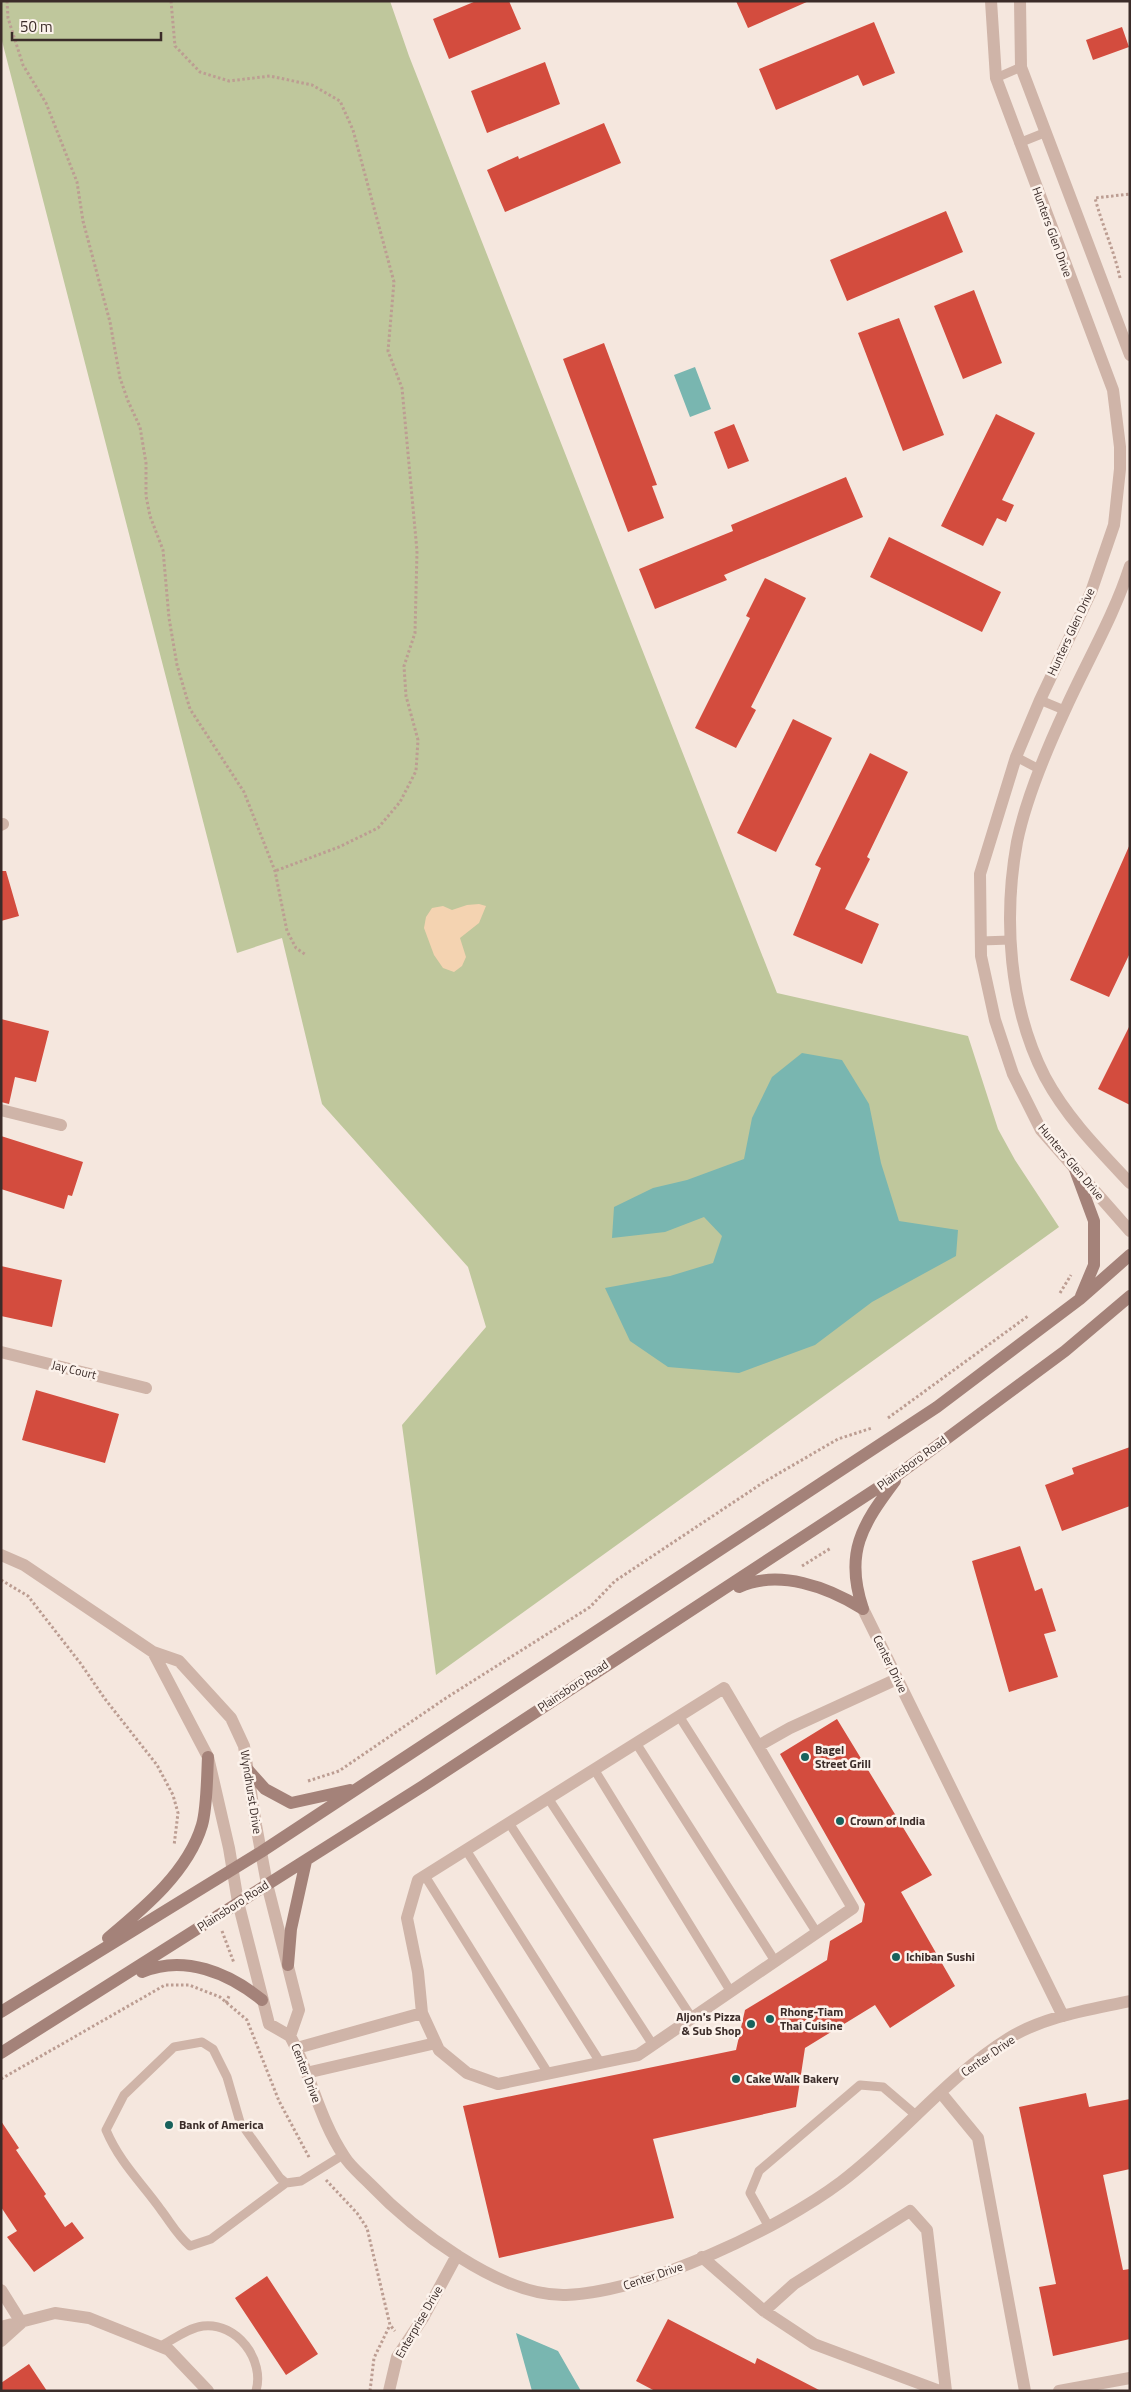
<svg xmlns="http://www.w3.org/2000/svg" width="1131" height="2392" font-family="'Titillium Web',sans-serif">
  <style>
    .green { fill: #bfc79c }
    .sand { fill: #f4d3b1 }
    .water { fill: #79b6b0 }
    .building { fill: #d34c3e }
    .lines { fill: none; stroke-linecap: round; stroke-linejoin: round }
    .path { stroke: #bc9d92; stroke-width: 3; stroke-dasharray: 2.5 2.5; stroke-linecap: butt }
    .lane { stroke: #cfb4a8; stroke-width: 9 }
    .street { stroke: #cfb4a8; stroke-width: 12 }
    .secondary { stroke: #a48279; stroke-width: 12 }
    .poi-dot { fill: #19625c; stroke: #fcf2eb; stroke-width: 2 }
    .labels { text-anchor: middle; stroke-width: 5; stroke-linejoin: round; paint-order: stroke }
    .street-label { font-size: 12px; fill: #3b2c29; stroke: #fcf2eb }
    .poi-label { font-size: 12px; font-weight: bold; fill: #3b2c29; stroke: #fcf2eb; text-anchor: start }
  </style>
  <rect width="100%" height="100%" fill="#f5e7de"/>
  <path class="green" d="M1,1H390L409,56L777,993L968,1036L998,1129L1015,1160L1059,1227L436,1675L402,1425L486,1327L468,1267L322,1104L282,938L237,953L1,37Z"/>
  <path class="sand" d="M479,904L486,906L479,923L460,938L466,957L462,966L454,972L443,968L434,955L424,928L426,917L432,908L443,906L452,910L467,905Z"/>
  <path class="water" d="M695,367L711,409L690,417L674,375Z
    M802,1053L842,1060L869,1104L881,1163L899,1221L958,1230L956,1256L872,1302L815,1345L739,1373L668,1367L630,1341L605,1288L670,1276L713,1263L722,1236L704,1217L665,1232L612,1238L614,1207L653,1188L687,1180L744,1159L752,1118L772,1077Z
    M516,2333L558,2351L581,2391H532Z"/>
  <path class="building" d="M476,1H509L521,29L449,59L433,19Z
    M736,1H809L748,28Z
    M874,22L895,73L863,86L858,75L776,110L759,69Z
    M1122,27L1129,47L1093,60L1086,40Z
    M545,62L560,104L487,133L471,91Z
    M604,123L621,163L505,212L487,170L518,156L519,159Z
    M946,211L963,252L847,301L830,260Z
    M974,290L1002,363L963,379L934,306Z
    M899,318L944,435L903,451L858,333Z
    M604,343L657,485L652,486L664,518L628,532L563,359Z
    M996,414L1035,433L1002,500L1014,505L1006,522L997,518L983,546L941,526Z
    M734,424L749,461L728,469L714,432Z
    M846,477L863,517L724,575L727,580L655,609L639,569L733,531L731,525Z
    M889,537L1001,592L982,632L870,577Z
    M765,578L806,598L751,707L756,710L736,748L695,728L750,618L746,616Z
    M793,719L832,738L776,852L737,833Z
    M870,753L908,772L867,857L870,859L845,909L879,924L862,964L793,935L821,868L815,865Z
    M1130,844V953L1109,997L1070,980Z
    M1,871H6L19,916L1,921Z
    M1,1019L49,1031L36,1082L15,1077L9,1104L1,1102Z
    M1130,1025V1105L1098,1089Z
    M1,1136L83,1162L72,1196L68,1195L64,1209L1,1189Z
    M1,1266L62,1280L52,1327L1,1316Z
    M36,1390L119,1414L105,1463L22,1440Z
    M1130,1447V1506L1062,1531L1045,1485L1074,1474L1072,1468Z
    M1020,1546L1035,1591L1042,1588L1056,1631L1044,1634L1058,1677L1009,1692L972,1561Z
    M837,1719L932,1875L901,1892L955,1986L890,2028L875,2005L805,2048L796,2107L653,2139L674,2218L499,2258L463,2106L736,2050L745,2010L827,1960L830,1941L862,1922L865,1904L780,1754Z
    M1086,2093L1089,2107L1130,2099V2169L1103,2175L1123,2270L1130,2269V2339L1053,2356L1039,2287L1056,2284L1019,2107Z
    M1,2121L19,2148L16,2150L46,2194L44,2196L65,2227L72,2222L84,2238L34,2272L7,2237L17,2231L1,2207Z
    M267,2276L318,2354L286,2375L235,2298Z
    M668,2319L755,2364L757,2358L821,2391H655L636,2381Z
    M29,2364L47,2391H1V2383Z"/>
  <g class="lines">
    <path class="path" d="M7,1L8,18L23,65L46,103L77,182L83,221L110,322L120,378L128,401L140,427L146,463V496L150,516L163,550L169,618L177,665L190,709L244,792L275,871L287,931L296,948L306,955
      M171,1L175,46L200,72L229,81L270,76L312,85L340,101L353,130L394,282L388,351L402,388L417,551L415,633L404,666L406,696L418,740L416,771L400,802L378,828L339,847L275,871
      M1120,278C1114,250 1102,225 1095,198L1130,194
      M1060,1293L1071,1275
      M888,1418L1028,1316
      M802,1566L831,1548
      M1,1580L28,1596L81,1664L105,1699L157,1765L173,1795L178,1813L174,1846
      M308,1781L339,1771L446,1698L590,1607L615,1581L764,1482L838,1439L872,1428
      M222,1931L234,1963
      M226,2003L229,1996
      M1,2079L165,1985H189L220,1997L247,2020L279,2101L310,2159
      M326,2180L357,2213L367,2228L390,2325L395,2331
      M370,2391L374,2358L390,2325"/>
    <path class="lane" d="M996,78L1021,67
      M1019,143L1044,133
      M1040,700L1064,710
      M1016,757L1039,769
      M981,941L1010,940
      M679,1716L817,1933
      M636,1743L775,1961
      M594,1769L731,1992
      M548,1798L692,2018
      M509,1823L653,2045
      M466,1850L600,2062
      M425,1876L548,2073
      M286,2183L280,2178L240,2122L227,2077L213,2049L202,2042L174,2047L124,2095L106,2130C120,2163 141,2182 161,2210C171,2223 177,2235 190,2246L211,2239L286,2183L301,2181L343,2155
      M769,2227L750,2193L759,2171L860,2085L883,2087L917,2116
      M161,2346C174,2339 188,2328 203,2326C237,2322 265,2360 256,2391"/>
    <path class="street" d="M991,1L996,78L1113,390L1120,447V469L1114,525L1091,592L1040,700L1016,757L980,874L981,956L995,1020L1013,1074L1041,1130L1130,1231
      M1020,1L1021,67L1130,355
      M1130,566C1114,616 1086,663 1065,710C1046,751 1026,798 1017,842C1003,919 1009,1007 1045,1077C1067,1118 1099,1150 1130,1183
      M1,825L3,824
      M1,1110L61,1125
      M1,1352L146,1388
      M1,1555L24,1565L153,1652L179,1661L231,1718L244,1746L256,1825L267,1884L299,2010L290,2036
      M863,1609L1063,2016
      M153,1652L208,1757L229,1848L238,1902L269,2024L290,2036C311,2074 319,2119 344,2156C350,2166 360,2174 369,2183C412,2228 500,2297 566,2295C645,2292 777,2230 841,2182C900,2138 946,2077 1009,2038C1045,2016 1089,2010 1130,2001
      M724,1688L853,1908L638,2055L498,2084L467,2073L439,2050L422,2013L418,1972L407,1918L418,1880Z
      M758,1746L790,1728L897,1679
      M297,2048L422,2013
      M306,2073L436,2043
      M941,2093L978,2138L1025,2391
      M702,2257L764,2311L814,2344L940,2391
      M1,2290L21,2322
      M764,2311L794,2284L910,2211L927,2230L946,2391
      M1,2327L55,2313L89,2318L169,2350L208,2391
      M1,2341L21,2323
      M389,2391L397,2357L423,2318L457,2255
      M1059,2391L1130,2378"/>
    <path class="secondary" d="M1074,1167L1094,1221V1265L1081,1296
      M739,1587C779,1569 828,1587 863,1609
      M863,1609C844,1553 862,1525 895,1481
      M248,1770L265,1789L291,1803L350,1790
      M108,1938C144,1908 188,1872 202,1825C207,1808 207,1776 208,1757
      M288,1965L291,1929L306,1861
      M142,1972C184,1954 229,1973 262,2000
      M1,2012L261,1852L937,1407L1080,1299L1130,1255
      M1,2053L423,1786L899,1474L1065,1351L1130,1296"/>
  </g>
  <g class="poi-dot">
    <circle cx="805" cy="1757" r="5"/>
    <circle cx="840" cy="1821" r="5"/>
    <circle cx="896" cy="1957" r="5"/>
    <circle cx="770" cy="2019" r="5"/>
    <circle cx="751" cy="2024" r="5"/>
    <circle cx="736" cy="2079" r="5"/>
    <circle cx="169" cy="2125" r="5"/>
  </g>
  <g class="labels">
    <g class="street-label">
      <text transform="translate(1052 232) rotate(70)" y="4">Hunters Glen Drive</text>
      <text transform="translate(1071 632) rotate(-65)" y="4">Hunters Glen Drive</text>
      <text transform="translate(1071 1162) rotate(50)" y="4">Hunters Glen Drive</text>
      <text transform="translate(74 1370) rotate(14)" y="4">Jay Court</text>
      <text transform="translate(912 1463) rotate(-36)" y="4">Plainsboro Road</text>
      <text transform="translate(890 1664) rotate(64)" y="4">Center Drive</text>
      <text transform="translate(573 1686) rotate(-34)" y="4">Plainsboro Road</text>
      <text transform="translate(251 1792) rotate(81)" y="4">Wyndhurst Drive</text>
      <text transform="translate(233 1906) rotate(-33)" y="4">Plainsboro Road</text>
      <text transform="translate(988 2056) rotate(-35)" y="4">Center Drive</text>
      <text transform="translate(306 2073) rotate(69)" y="4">Center Drive</text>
      <text transform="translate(653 2276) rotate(-19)" y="4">Center Drive</text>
      <text transform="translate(419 2322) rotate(-60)" y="4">Enterprise Drive</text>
    </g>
    <g class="poi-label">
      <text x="815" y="1754">Bagel<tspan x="815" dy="14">Street Grill</tspan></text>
      <text x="850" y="1825">Crown of India</text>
      <text x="906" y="1961">Ichiban Sushi</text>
      <text x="780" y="2016">Rhong-Tiam<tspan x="780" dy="14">Thai Cuisine</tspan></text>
      <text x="741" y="2021" text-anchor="end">Aljon's Pizza<tspan x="741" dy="14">&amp; Sub Shop</tspan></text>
      <text x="746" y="2083">Cake Walk Bakery</text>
      <text x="179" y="2129">Bank of America</text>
    </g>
  </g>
  <rect width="1131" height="2392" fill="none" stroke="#3b2c29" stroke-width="5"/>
  <path d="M12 32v8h149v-8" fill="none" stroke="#3b2c29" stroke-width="2.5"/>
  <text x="20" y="32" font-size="15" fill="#3b2c29" stroke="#fcf2eb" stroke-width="4" paint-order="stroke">50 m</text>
</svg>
